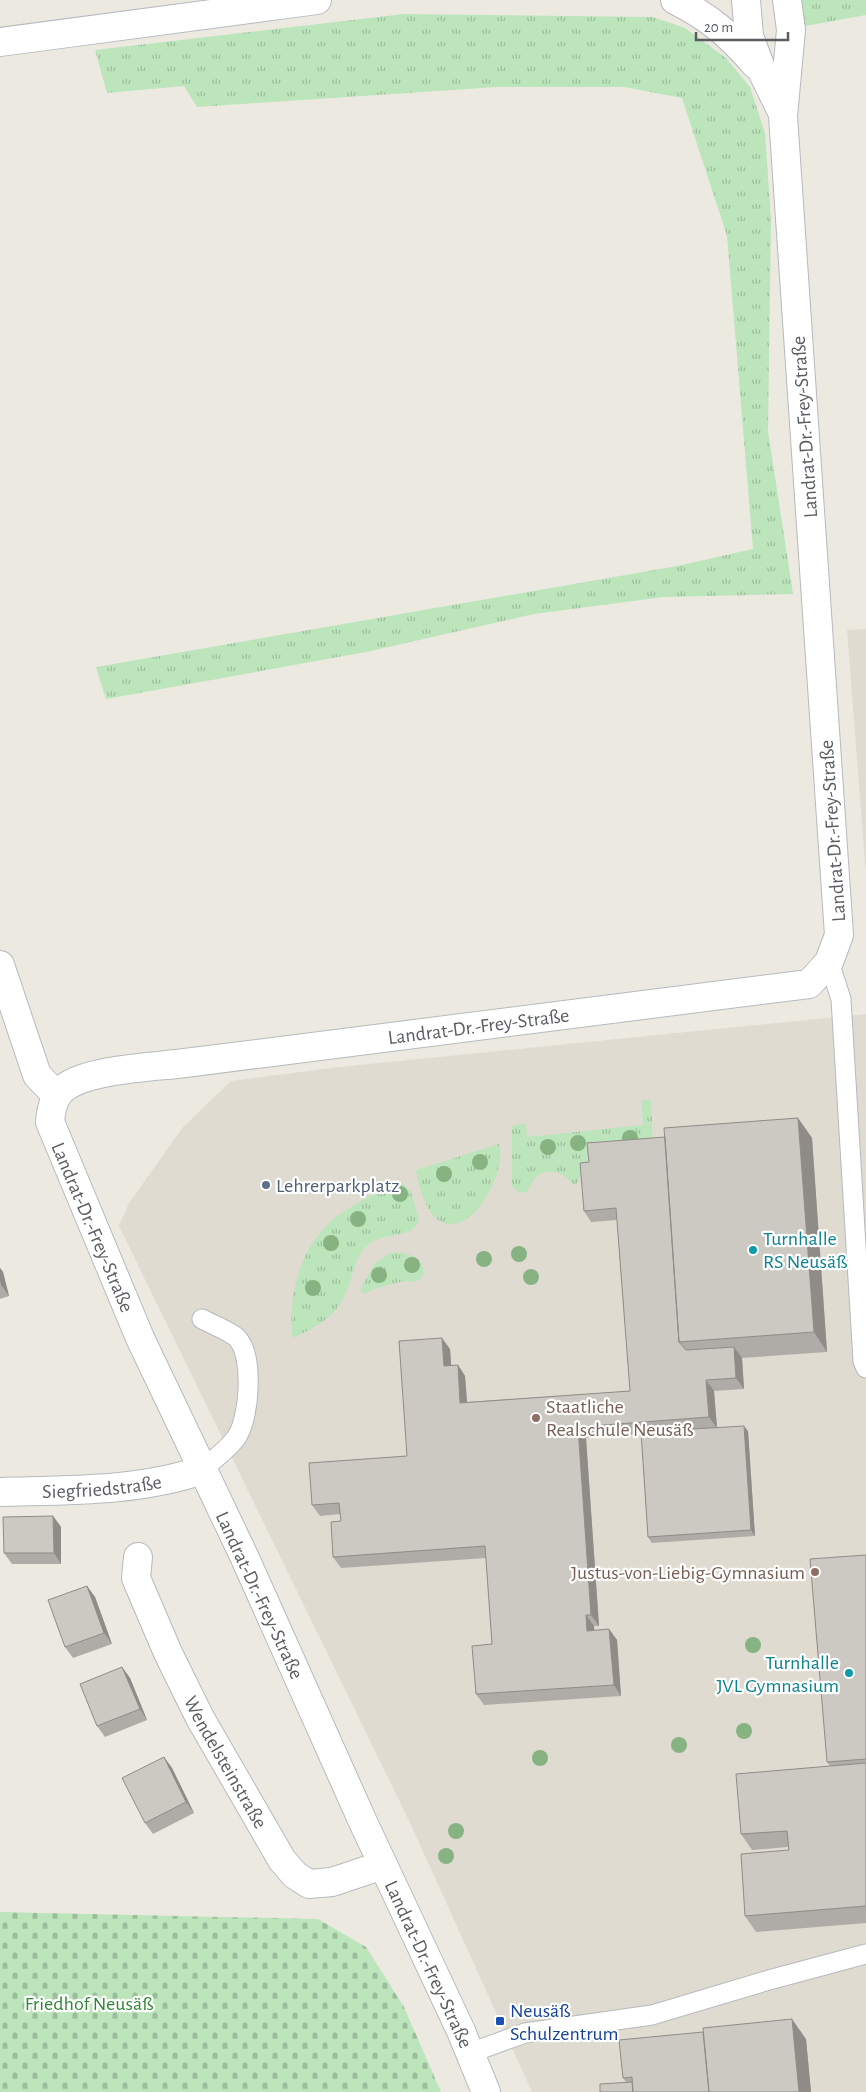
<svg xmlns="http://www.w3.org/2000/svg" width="866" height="2092" font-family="'Alegreya Sans',sans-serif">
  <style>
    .education { fill: #dfdbd1 }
    .grass { fill: url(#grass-tufts) }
    .cemetery { fill: url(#cemetery-stones) }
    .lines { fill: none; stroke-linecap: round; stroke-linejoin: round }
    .service-casing { stroke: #b6b9bd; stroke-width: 21 }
    .minor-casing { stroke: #b6b9bd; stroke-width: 30 }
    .secondary-casing { stroke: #b6bac0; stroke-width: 30 }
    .service { stroke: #fff; stroke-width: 19 }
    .minor { stroke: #fff; stroke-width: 28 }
    .secondary { stroke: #fff; stroke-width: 28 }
    .tree { fill: #87b382 }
    .wall { fill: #afaca7 }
    .shaded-wall { fill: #8f8c88 }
    .building { fill: #ccc8c2; stroke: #8f8c88 }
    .service-dot { fill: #5c6f8a; stroke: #fff; stroke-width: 2 }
    .culture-dot { fill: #0f9aa8; stroke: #fff; stroke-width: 2 }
    .education-dot { fill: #8d6e63; stroke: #fff; stroke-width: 2 }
    .transit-dot { fill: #1a4fb4; stroke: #fff; stroke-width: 2 }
    .labels { text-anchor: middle; stroke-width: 4.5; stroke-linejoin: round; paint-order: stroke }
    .street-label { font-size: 20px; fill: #595d62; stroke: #fff }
    .service-label { font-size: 20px; fill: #4e5e75; stroke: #fff; text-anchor: start }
    .culture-label { font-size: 20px; fill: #0d838f; stroke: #fff; text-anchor: start }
    .education-label { font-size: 20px; fill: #785e54; stroke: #fff; text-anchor: start }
    .park-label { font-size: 20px; fill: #348636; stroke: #fff }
    .transit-label { font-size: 20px; fill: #164399; stroke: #fff; text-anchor: start }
  </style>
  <defs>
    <pattern id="grass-tufts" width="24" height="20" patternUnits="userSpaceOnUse" patternTransform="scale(1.25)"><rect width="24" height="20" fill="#bce5bc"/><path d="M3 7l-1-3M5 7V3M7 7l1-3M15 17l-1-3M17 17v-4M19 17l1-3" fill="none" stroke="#9cbd9c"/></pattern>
    <pattern id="cemetery-stones" width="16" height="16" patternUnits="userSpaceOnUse" patternTransform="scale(1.25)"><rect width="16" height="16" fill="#bce5bc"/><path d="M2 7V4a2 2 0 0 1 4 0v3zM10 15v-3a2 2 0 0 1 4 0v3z" fill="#9cbd9c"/></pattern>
  </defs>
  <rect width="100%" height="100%" fill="#eceae0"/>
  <path class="education" d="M866,629V875L847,630Z
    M866,1014V2092H532L411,1825L119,1226L129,1203L183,1127L231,1081L339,1067Z"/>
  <path class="grass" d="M801,0H866V15L800,27Z
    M404,14L653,17L685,28L726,58L750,87L765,133L771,220L768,431L793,594L664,597L534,614L366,652L106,699L96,667L677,566L753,549L727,236L682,98L624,87H497L197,107L184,86L107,93L95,50Z
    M641,1100H651L653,1146L595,1150L575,1186C564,1172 545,1164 533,1181C531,1184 529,1188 527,1192C519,1194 517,1192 512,1186V1126L526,1123L527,1137L643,1125Z
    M499,1144C509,1174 464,1252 432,1214C422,1201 419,1185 416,1170Z
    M400,1181L411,1192L419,1221C417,1224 414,1228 412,1230C396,1238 375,1234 363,1250C354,1262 352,1279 346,1293C337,1316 314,1329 292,1338C289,1299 297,1257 325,1227C343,1208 377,1192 400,1181Z
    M392,1252C408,1253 425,1256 423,1275L418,1281L399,1282L377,1288L364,1294L360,1290L375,1263Z"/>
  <path class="cemetery" d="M0,1912L318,1919L366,1947L404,2007L441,2092H0Z"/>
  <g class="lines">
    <defs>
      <path id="service" d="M829,962L841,999L863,1361L866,1368
        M202,1470C213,1460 227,1450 236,1438C250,1419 254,1355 237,1338C230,1331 211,1324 202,1319
        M470,2053L525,2033L652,2015L769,1980L866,1954"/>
      <g id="minor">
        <path d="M675,0C709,17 730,35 755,64"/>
        <path d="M746,0L749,36L762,71L783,114"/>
        <path d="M0,965L37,1075L57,1096"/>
        <path id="s1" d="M0,1492C67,1490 138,1492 202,1470"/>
        <path id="s2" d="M138,1557L136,1578L168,1653L200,1718L282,1860L295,1875L309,1884L332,1882L383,1865"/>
        <path id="s3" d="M486,2092L461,2031L363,1822L244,1556L140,1338L50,1122C51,1110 54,1095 64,1088C88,1069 154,1067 185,1063L809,984L829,962L839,935L783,116L791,30L787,0"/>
      </g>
      <path id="secondary" d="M0,42L317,0"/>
    </defs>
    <use href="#service" class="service-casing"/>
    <use href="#minor" class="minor-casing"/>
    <use href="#secondary" class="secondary-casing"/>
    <use href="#service" class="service"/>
    <use href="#minor" class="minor"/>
    <use href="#secondary" class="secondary"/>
  </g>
  <g class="tree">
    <circle cx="630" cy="1138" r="8"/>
    <circle cx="578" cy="1143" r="8"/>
    <circle cx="548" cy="1147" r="8"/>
    <circle cx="480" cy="1162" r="8"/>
    <circle cx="444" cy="1174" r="8"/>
    <circle cx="400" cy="1194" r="8"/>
    <circle cx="358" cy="1219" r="8"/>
    <circle cx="331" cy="1243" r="8"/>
    <circle cx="519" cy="1254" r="8"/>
    <circle cx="484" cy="1259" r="8"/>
    <circle cx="412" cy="1265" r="8"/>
    <circle cx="379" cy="1275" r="8"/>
    <circle cx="531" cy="1277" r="8"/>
    <circle cx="313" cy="1288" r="8"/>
    <circle cx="753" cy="1645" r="8"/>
    <circle cx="744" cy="1731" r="8"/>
    <circle cx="679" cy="1745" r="8"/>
    <circle cx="540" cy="1758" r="8"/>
    <circle cx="456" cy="1831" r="8"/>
    <circle cx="446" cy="1856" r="8"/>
  </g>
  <path class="wall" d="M798,1118L812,1138L827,1352L742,1358L744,1389L714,1391L717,1428L748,1431L755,1536L652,1543L648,1537L641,1434L586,1438L599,1626H594V1630L609,1629L617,1640L621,1696L484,1705L476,1694L492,1644L486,1558L341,1568L333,1557L341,1521L340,1514L320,1516L312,1505L407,1456L450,1349L451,1366L458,1365L465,1376L467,1402L630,1391L617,1220L591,1222L584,1211L589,1162L665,1137Z
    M0,1268L3,1272L9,1296L0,1299Z
    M53,1516L61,1527V1564H12L4,1553Z
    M866,1555V1923L756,1932L745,1916L789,1850L788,1847L752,1850L741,1834L830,1766L827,1762Z
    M87,1586L95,1597L112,1644L73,1658L65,1647Z
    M122,1667L130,1678L147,1720L105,1737L97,1726Z
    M164,1757L172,1768L194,1813L153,1834L145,1823Z
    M806,2039L811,2092H600L626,2082L623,2078Z"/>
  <path class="shaded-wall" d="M798,1118L812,1138L827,1352L814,1332Z
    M0,1268L3,1272L9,1296L1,1285L0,1280Z
    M442,1338L450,1349L452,1377L444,1366Z
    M734,1347L742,1358L744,1389L736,1378Z
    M458,1365L465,1376L468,1414L460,1403Z
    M706,1380L714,1391L717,1428L709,1417Z
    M744,1426L748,1431L755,1536L751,1530Z
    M578,1427L586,1438L599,1626L591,1615Z
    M53,1516L61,1527V1564L54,1553Z
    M87,1586L95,1597L112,1644L104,1633Z
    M586,1615L594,1626L595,1642L587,1631Z
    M609,1629L617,1640L621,1696L614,1685Z
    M122,1667L130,1678L147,1720L140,1709Z
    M164,1757L172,1768L194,1813L186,1802Z
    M792,2019L806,2039L811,2092H799Z"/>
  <path class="building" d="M798,1118L814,1332L679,1342L664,1128Z
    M665,1137L679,1342L686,1350L734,1347L736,1378L706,1380L709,1417L578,1427L591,1615H586L587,1631L609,1629L614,1685L476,1694L472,1646L492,1644L485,1546L333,1557L331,1522L341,1521L339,1503L312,1505L309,1463L407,1456L399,1341L442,1338L444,1366L458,1365L460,1403L630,1391L616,1208L584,1211L580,1163L589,1162L587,1143Z
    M744,1426L751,1530L648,1537L641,1432Z
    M53,1516L54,1553H4L3,1517Z
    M866,1555V1759L827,1762L810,1559Z
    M87,1586L104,1633L65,1647L48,1600Z
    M122,1667L140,1709L97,1726L80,1684Z
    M164,1757L186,1802L145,1823L122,1778Z
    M866,1763V1906L745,1916L741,1854L789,1850L787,1831L741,1834L736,1774Z
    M792,2019L799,2092H709L703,2028Z
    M703,2032L709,2092H633L632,2077L623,2078L619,2040Z
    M632,2082L633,2092H600V2084Z"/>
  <circle class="service-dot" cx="266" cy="1185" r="5"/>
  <g class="culture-dot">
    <circle cx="753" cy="1250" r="5"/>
    <circle cx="849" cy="1673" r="5"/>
  </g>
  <g class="education-dot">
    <circle cx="536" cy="1418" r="5"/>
    <circle cx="815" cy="1572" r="5"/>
  </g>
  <rect class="transit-dot" x="495" y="2016" width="10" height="10" rx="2.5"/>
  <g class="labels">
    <g class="street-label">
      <text transform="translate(804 427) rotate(-94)" y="7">Landrat-Dr.-Frey-Straße</text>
      <text transform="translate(832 831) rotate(-94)" y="7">Landrat-Dr.-Frey-Straße</text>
      <text dy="7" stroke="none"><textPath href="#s3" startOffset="1522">Landrat-Dr.-Frey-Straße</textPath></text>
      <text transform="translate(93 1227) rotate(67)" y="7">Landrat-Dr.-Frey-Straße</text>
      <text dy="7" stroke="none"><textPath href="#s1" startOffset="102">Siegfriedstraße</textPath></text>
      <text transform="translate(260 1595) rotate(65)" y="7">Landrat-Dr.-Frey-Straße</text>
      <text dy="7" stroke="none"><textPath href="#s2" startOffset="226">Wendelsteinstraße</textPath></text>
      <text transform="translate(429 1964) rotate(65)" y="7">Landrat-Dr.-Frey-Straße</text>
    </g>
    <g class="service-label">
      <text x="276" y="1192">Lehrerparkplatz</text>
    </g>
    <g class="culture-label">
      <text x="763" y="1245">Turnhalle<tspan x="763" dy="23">RS Neusäß</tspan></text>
      <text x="839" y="1669" text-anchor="end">Turnhalle<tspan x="839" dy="23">JVL Gymnasium</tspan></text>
    </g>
    <g class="education-label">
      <text x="546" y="1413">Staatliche<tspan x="546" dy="23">Realschule Neusäß</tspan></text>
      <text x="805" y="1579" text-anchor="end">Justus-von-Liebig-Gymnasium</text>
    </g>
    <g class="park-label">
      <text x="89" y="2010">Friedhof Neusäß</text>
    </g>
    <g class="transit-label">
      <text x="510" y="2017">Neusäß<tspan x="510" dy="23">Schulzentrum</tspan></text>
    </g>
  </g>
  <path d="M696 32v8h92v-8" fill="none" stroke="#595d62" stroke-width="2.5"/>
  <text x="704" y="32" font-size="15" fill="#595d62" stroke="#ffffff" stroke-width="4" paint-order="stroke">20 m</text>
</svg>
